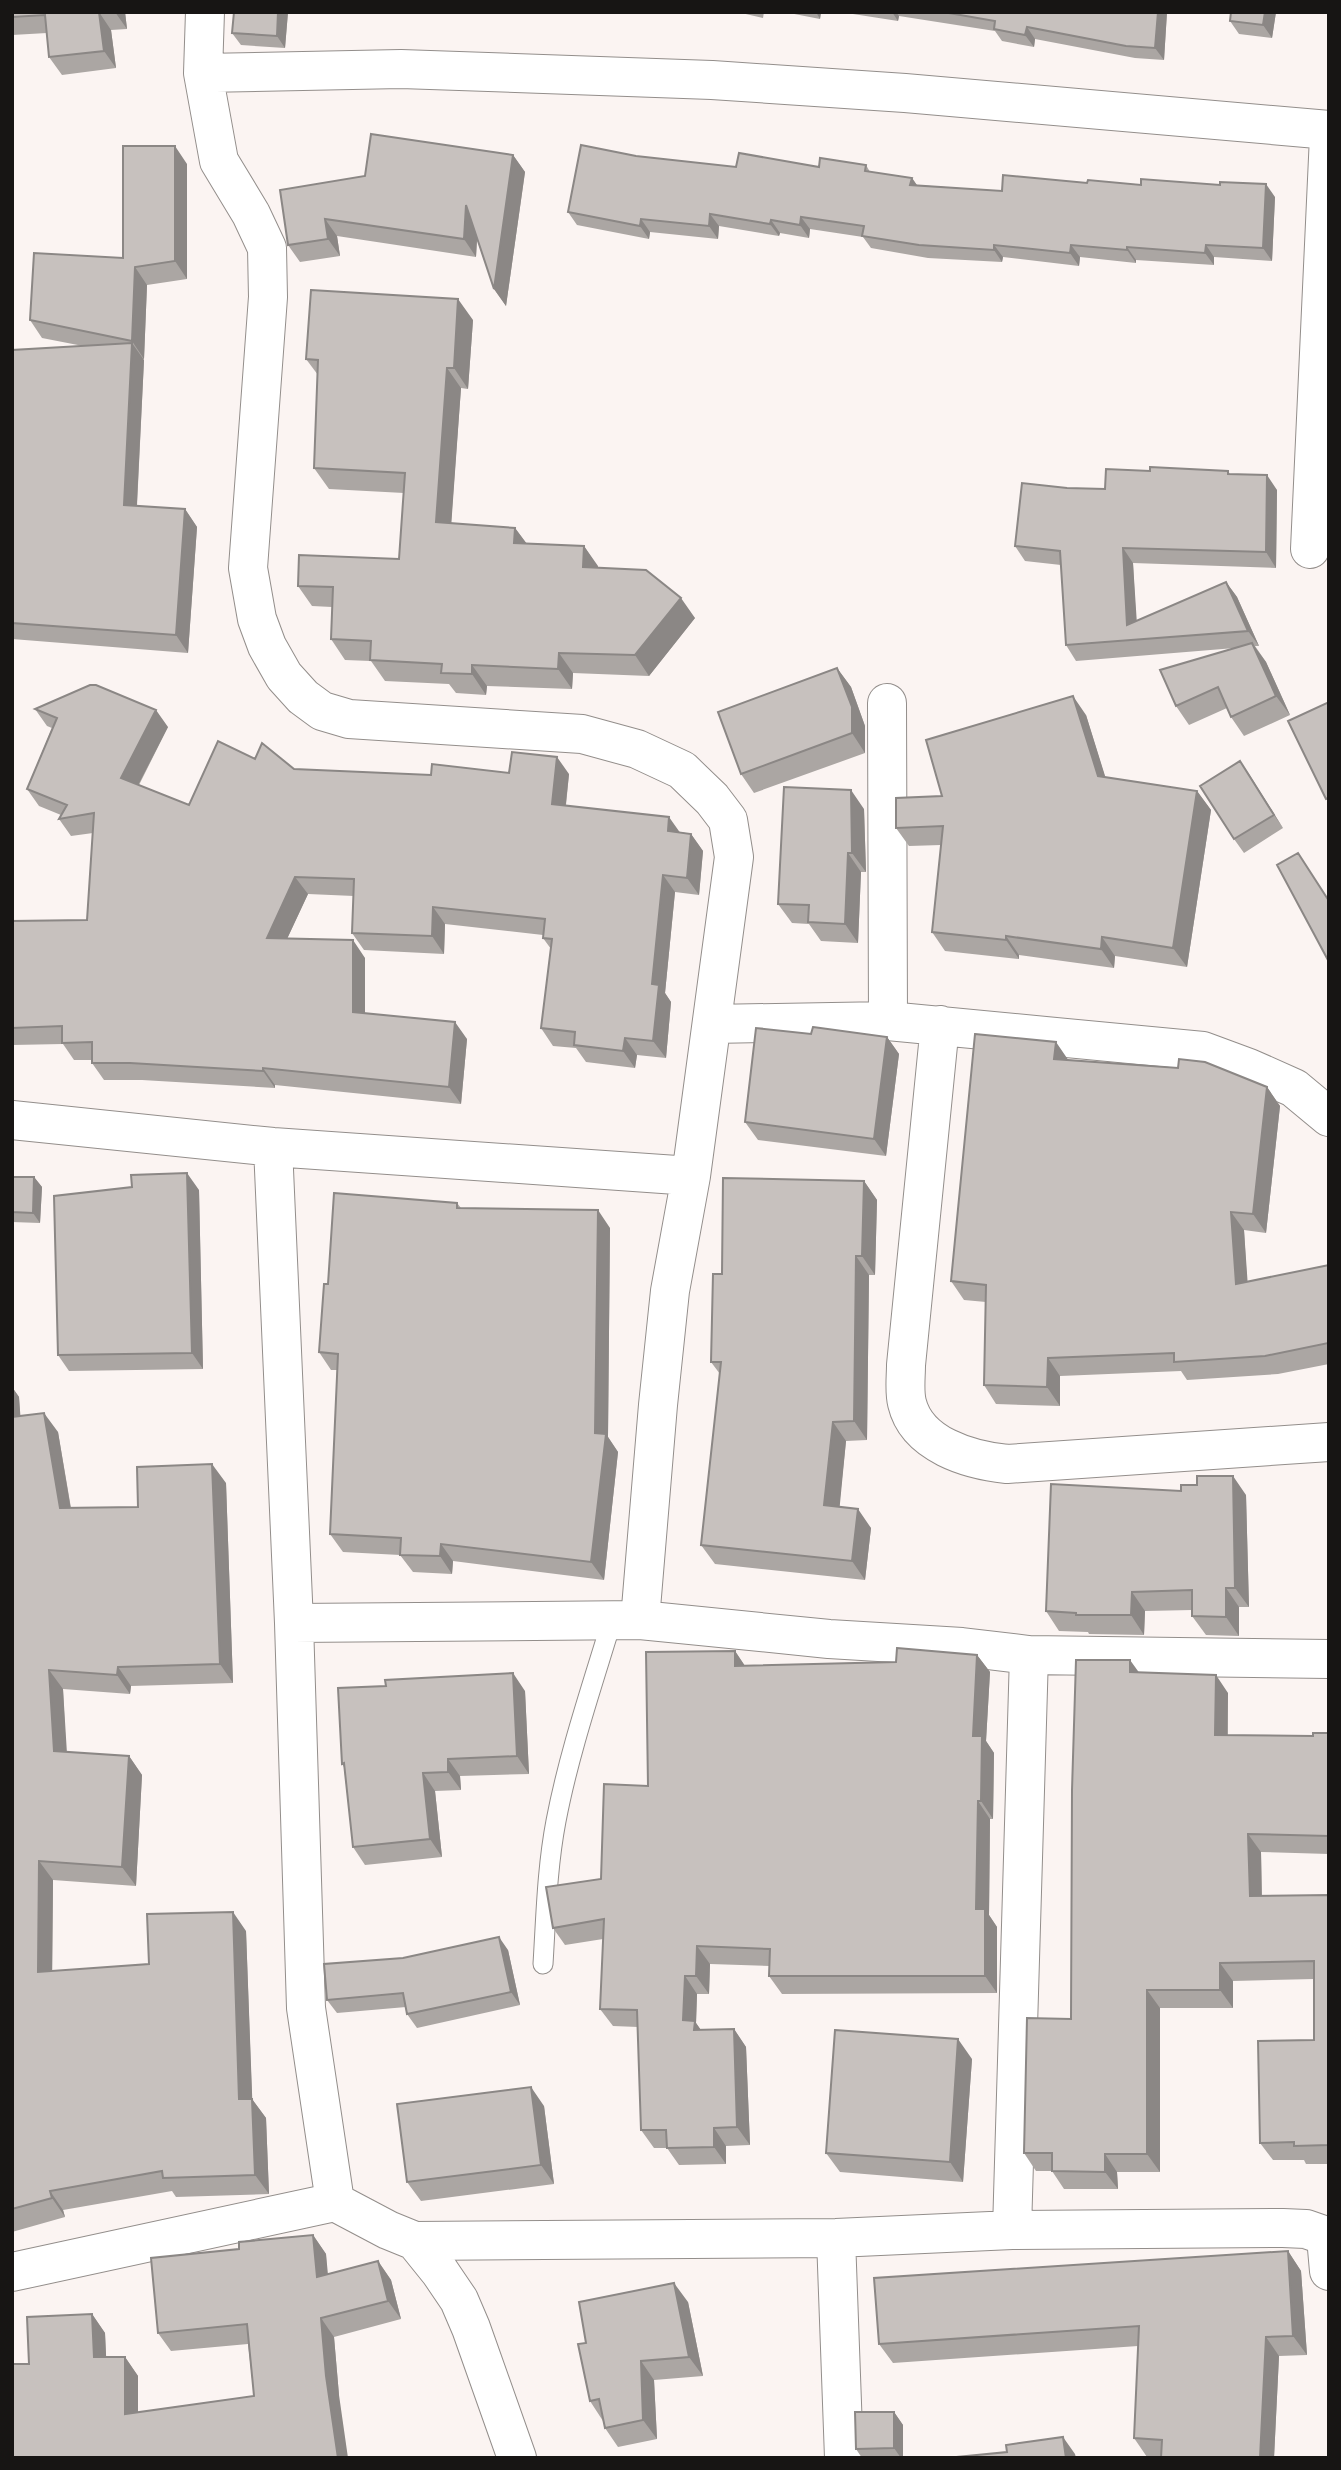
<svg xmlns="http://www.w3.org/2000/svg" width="1341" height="2470" font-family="'Golos Text',sans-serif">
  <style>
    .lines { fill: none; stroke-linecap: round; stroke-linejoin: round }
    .service-casing { stroke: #938e8b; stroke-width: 21 }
    .minor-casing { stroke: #938e8b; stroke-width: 40 }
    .service { stroke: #fff; stroke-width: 19 }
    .minor { stroke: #fff; stroke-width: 38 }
    .wall { fill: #aba6a3 }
    .shaded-wall { fill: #8b8785 }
    .building { fill: #c7c1be; stroke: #8b8785; stroke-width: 2 }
  </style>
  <rect width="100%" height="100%" fill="#fbf4f2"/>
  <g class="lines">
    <defs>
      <path id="service" d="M543,1964C546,1916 547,1868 556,1821C569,1753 592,1686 612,1620"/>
      <path id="minor" d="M205,12L203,73L219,161L251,214L267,248L268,297L248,568L257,619L267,646L284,676L303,697L322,711L349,719L582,734L637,749L682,770L712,799L728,820L734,857L691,1176L670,1291L658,1405L640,1620
        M203,73L401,69L712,80L905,93L1329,130
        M1310,549L1329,136
        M887,703L888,1021
        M712,1024L888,1021L1203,1051L1249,1068L1294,1088L1329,1117
        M940,1025L906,1365C906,1377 904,1391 907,1403C917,1445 969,1460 1007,1464L1329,1442
        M12,1120L273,1147L691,1176
        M273,1147L294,1623L306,2008L335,2202L388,2230L415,2241L440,2272L459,2300L471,2328L517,2458
        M294,1623L640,1620L829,1639L962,1647L1029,1655L1329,1659
        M1012,2230L1029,1655
        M1326,2237L1329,2271
        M836,2238L844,2458
        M415,2241L836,2238L1012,2230L1283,2228L1306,2229L1329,2237
        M12,2272L335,2202"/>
    </defs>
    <use href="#service" class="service-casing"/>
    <use href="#minor" class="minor-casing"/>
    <use href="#service" class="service"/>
    <use href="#minor" class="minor"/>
  </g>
  <path class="wall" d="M12,12H125L127,29L111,30L116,68L62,75L49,57L47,33L12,35Z
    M234,12H288L285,48L241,45L232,33Z
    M737,12H764L763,18Z
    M784,12H821L820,19Z
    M840,12H1167L1164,60L1135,58L1035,39L1034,47L1002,41L995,31L899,16L898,21Z
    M1276,12L1272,38L1239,34L1230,21Z
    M513,155L525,172L506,306L494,289L477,239L476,257L337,236L340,256L300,262L288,245L280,190Z
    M636,156L736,167H819L866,165L870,172L912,178L917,185L1002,191L1087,183L1141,185L1275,197L1272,261L1214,257V265L1136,260V263L1080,257L1079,266L1003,257L1002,262L928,258L871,248L863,237L810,229L809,238L780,233L779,236L719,226L718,239L650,232L649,239L577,225L568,212Z
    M187,164V279L147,285L144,359H142L144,360L137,506L185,509L197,527L188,653L12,639V350L83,346L42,338L30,320L123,258Z
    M473,320L468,389L461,388L451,523L515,528L526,543L584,546L598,568L695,618L649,676L573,673L572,689L487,686L486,695L456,693L449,684L385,681L371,661L345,660L331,639L332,607L312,606L298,586L399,559L404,493L329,489L314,468L318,375L306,359Z
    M1150,471H1228L1230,474L1277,490L1276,568L1133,563L1136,621L1226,582L1237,597L1259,646H1255L1266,662L1290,715L1244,736L1231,717L1227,708L1189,725L1176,706L1235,648L1076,661L1066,645L1061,565L1025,561L1015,546L1067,488L1105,489Z
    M837,668L851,687L865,726V753L754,793L741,774Z
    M35,709L168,727L139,785L189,805L255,759L294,769L431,775L509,773L569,774L566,805L680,832L691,834L703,851L699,895L675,892L665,993L671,1002L666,1058L637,1055L635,1068L586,1062L576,1048L553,1046L541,1028L551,949L543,938V935L445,924L444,954L364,950L352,933L354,896L308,894L287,939L365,958V1013L467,1039L461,1104L275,1085V1088L142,1080H104L92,1063V1060H74L63,1044L12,1045V921L87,920L93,833L71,836L59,819L61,815L39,806L27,789L52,728L47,726Z
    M1086,715L1105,777L1197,791L1211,810L1187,967L1115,956L1114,968L1019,955V959L945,951L932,932L941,845L909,846L896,828L942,796Z
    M1240,761L1283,828L1244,853L1234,839Z
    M864,809L866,872H861L858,943L821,941L809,924L792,923L778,904Z
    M811,1034L887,1037L899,1054L886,1156L758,1140L745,1122Z
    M1068,1060L1267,1087L1280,1106L1266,1233L1244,1230L1247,1282L1329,1265V1364L1278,1374L1187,1380L1181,1371L1060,1376V1406L996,1404L984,1385L986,1302L964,1300L951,1281Z
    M12,1177H34L42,1187L40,1223L12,1222Z
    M864,1181L877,1200L875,1275H869L867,1440L846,1441L839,1507L871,1528L865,1580L715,1564L701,1545L720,1374L711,1362L722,1274Z
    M199,1190L203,1369L69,1371L58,1355Z
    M457,1203L461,1208L610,1228L608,1437L618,1452L604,1580L453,1561L452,1574L413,1572L400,1555L343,1552L330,1534L337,1370H331L319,1352L328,1284Z
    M12,1387L19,1397L20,1416L58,1432L71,1508L138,1507L226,1483L233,1683L131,1686L130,1694L63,1689L66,1752L129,1756L142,1775L136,1886L53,1880L52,1971L149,1964L246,1931L252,2099L266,2118L269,2194L176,2197L172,2191L63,2210L65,2217L12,2232Z
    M1197,1485L1246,1495L1249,1607H1239V1636L1206,1635L1192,1616V1610L1145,1611L1144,1635L1089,1634L1088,1632L1059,1631L1046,1611L1181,1491Z
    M735,1651L745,1666L896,1662L977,1655L990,1672L986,1741L994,1753L993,1819H990L989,1915L997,1927V1993L782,1994L769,1976L770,1966L710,1964L709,1994H697L696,2023L701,2030L734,2029L746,2047L750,2145L726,2146V2164L679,2165L667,2148H654L641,2130L638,2027L613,2026L600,2009L603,1939L565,1945L553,1928L601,1879L648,1786Z
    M1139,1673L1228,1693V1735L1313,1736L1329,1733V1854L1261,1852L1262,1896L1329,1895V2164H1306L1304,2160H1273L1260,2143L1314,2040V1979L1233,1981V2008H1160V2172H1117L1118,2189H1064L1052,2171H1036L1024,2153L1071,2019Z
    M525,1691L529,1774L460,1776L461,1790L435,1791L442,1857L365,1865L353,1847L344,1767L342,1764Z
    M508,1950L520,2005L417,2028L407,2014L406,2007L337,2013L327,2000Z
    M972,2059L963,2182L840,2172L826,2153Z
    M544,2106L554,2184L421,2201L407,2182Z
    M313,2235L326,2254L327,2274L378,2261L391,2280L401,2319L334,2337L339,2395L12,2458L29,2364L92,2314L105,2333L106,2357H125L138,2376V2412L254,2396L248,2344L171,2351L158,2333L239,2249Z
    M1288,2251L1301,2271L1307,2355L1279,2356L1274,2458L1147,2457L1134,2438L1138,2346L893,2363L879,2344Z
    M688,2302L703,2376L654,2380L657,2439L618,2447L605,2428L603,2421L590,2401L586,2343Z
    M894,2412L903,2425V2458H862L856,2449Z"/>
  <path class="shaded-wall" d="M99,12L111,30L116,68L104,51Z
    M115,12H125L127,29Z
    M278,12H288L285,48L277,36Z
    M816,12H821L820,19Z
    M892,12H896L899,16L898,21Z
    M1158,12H1167L1164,60L1155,48Z
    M1265,12H1276L1272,38L1263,25Z
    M1027,27L1035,39L1034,47L1025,35Z
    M175,146L187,164V279L175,261Z
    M513,155L525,172L506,306L494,289Z
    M912,178L920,190L910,185Z
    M1266,184L1275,197L1272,261L1263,248Z
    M466,205L478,222L476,257L464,239Z
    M710,214L719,226L718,239L709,226Z
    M801,217L810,229L809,238L800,225Z
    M325,219L337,236L340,256L328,239Z
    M641,219L650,232L649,239L640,226Z
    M771,220L780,233L779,236L770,224Z
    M994,245L1003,257L1002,262L994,250Z
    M1071,245L1080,257L1079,266L1070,253Z
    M1206,245L1214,257V265L1205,253Z
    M1127,247L1136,260V263L1127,250Z
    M135,267L147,285L144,359L132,341Z
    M458,299L473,320L468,389L454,368Z
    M132,343L144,360L136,522L124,505Z
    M447,368L461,388L450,542L436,522Z
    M1267,475L1277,490L1276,568L1266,552Z
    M185,509L197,527L188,653L176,635Z
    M515,528L530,548L514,543Z
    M584,546L598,566L597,587L583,567Z
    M1123,548L1133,563L1138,640L1127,625Z
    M1226,582L1237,597L1259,646L1248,631Z
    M681,598L695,618L649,676L635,655Z
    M1252,643L1266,662L1290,715L1276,696Z
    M559,653L573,673L572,689L558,669Z
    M472,665L487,686L486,695L472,674Z
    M837,668L851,687L865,726V753L852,733Z
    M1073,696L1086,715L1111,795L1098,776Z
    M156,710L168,727L133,795L121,778Z
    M557,757L569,774L564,821L552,804Z
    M1240,761L1249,774L1283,828L1274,815Z
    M851,790L864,809L866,872L852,853Z
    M1197,791L1211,810L1187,967L1173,948Z
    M669,817L681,834L668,831Z
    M691,834L703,851L699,895L687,878Z
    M848,853L861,872L858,943L845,924Z
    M663,875L675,892L665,993L671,1002L666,1058L653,1041L652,984Z
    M295,877L308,894L279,956L267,938Z
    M433,907L445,924L444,954L432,936Z
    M1006,936L1019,955V959L1006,940Z
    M1102,937L1115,956L1114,968L1101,949Z
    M353,940L365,958V1029L353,1012Z
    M455,1022L467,1039L461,1104L449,1087Z
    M887,1037L899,1054L886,1156L874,1139Z
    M625,1038L637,1055L635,1068L623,1051Z
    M1056,1042L1069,1061L1054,1059Z
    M263,1068L275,1085V1088L263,1071Z
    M1267,1087L1280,1106L1266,1233L1253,1214Z
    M187,1173L199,1190L203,1369L192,1353Z
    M34,1177L42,1187L40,1223L33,1213Z
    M864,1181L877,1200L875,1275L862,1256Z
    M598,1210L610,1228L608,1437L618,1452L604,1580L591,1562L595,1433Z
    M1231,1212L1244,1230L1249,1302L1236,1284Z
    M856,1256L869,1275L867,1440L854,1421Z
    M1048,1358L1060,1376V1406L1047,1387Z
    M12,1387L19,1397L22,1437L12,1423Z
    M44,1413L58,1432L74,1528L60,1508Z
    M833,1422L846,1441L838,1524L824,1505Z
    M212,1464L226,1483L233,1683L220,1664Z
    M1233,1476L1246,1495L1249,1607L1235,1588Z
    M858,1509L871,1528L865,1580L852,1561Z
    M441,1544L453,1561L452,1574L440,1556Z
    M1226,1588L1239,1607V1636L1226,1617Z
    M1132,1592L1145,1611L1144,1635L1131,1615Z
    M735,1651L747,1669L735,1666Z
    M977,1655L990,1672L986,1741L994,1753L993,1819L981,1801L973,1736Z
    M1130,1660L1143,1678L1130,1672Z
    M118,1667L131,1686L130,1694L117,1675Z
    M49,1670L63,1689L68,1770L54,1751Z
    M513,1673L525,1691L529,1774L517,1756Z
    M1216,1675L1228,1693L1227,1753L1215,1735Z
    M129,1756L142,1775L136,1886L122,1867Z
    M448,1759L460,1776L461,1790L448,1772Z
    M423,1773L435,1791L442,1857L430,1839Z
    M978,1801L990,1819L989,1915L997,1927V1993L985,1976L976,1909Z
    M1248,1834L1261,1852L1262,1914L1250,1896Z
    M39,1861L53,1880L52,1991L38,1972Z
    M233,1912L246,1931L253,2119L239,2099Z
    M499,1937L508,1950L520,2005L511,1992Z
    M697,1946L710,1964L709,1994L696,1976Z
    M1220,1963L1233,1981V2008L1220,1990Z
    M685,1976L697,1994L696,2023L707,2039V2048L683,2020Z
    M1147,1990L1160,2008V2172L1147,2154Z
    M734,2029L746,2047L750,2145L737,2127Z
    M958,2039L972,2059L963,2182L950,2162Z
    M531,2087L544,2106L554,2184L541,2165Z
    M252,2099L266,2118L269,2194L255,2175Z
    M714,2128L726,2146V2164L714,2147Z
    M1105,2154L1117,2172L1118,2189L1105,2172Z
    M50,2191L63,2210L65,2217L52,2198Z
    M313,2235L326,2254L330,2296L317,2277Z
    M1288,2251L1301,2271L1307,2355L1293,2336Z
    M378,2261L391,2280L401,2319L388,2301Z
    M674,2283L688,2302L703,2376L689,2357Z
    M92,2314L105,2333L107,2375L94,2357Z
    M321,2318L334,2337L339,2395L348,2458H338L326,2376Z
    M1266,2337L1279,2356L1274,2458H1260Z
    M125,2357L138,2376V2433L125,2414Z
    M641,2361L654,2380L657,2439L643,2420Z
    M894,2412L903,2425V2458H901L894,2448Z
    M1063,2437L1075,2454L1076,2458H1066Z"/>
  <path class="building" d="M12,12H99L104,51L49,57L45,15L12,17Z
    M234,12H278L277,36L232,33Z
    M943,12H1158L1155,48L1126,46L1027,27L1025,35L994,29L995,21Z
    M1231,12H1265L1263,25L1230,21Z
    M371,134L513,155L494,289L466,205L464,239L325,219L328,239L288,245L280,190L365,176Z
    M581,145L636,156L736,167L739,153L819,167L820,158L866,165L865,171L912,178L910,185L1002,191L1003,175L1087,183L1088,180L1141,185V179L1220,185V182L1266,184L1263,248L1206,245L1205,253L1127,247V250L1071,245L1070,253L994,245V250L919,245L862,236L864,226L801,217L800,225L771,220L770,224L710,214L709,226L641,219L640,226L568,212Z
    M123,146H175V261L135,267L132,341L30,320L34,253L123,258Z
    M311,290L458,299L454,368H447L436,522L515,528L514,543L584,546L583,567L646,570L681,598L635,655L559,653L558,669L472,665V674L441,673L442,664L370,660L371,641L331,639L333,587L298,586L299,555L399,559L405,473L314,468L318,360L306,359Z
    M132,343L124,505L185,509L176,635L12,623V350Z
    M1150,467L1228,471V474L1267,475L1266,552L1123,548L1127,625L1226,582L1248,631L1066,645L1060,551L1015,546L1022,483L1067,488L1105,489L1106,469L1150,471Z
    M1252,643L1276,696L1231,717L1218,687L1176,706L1160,670Z
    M837,668L852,707V733L741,774L718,712Z
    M90,685H96L156,710L121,778L189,805L218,741L255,759L262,743L294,769L431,775L432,764L509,773L512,752L557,757L552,804L669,817L668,831L691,834L687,878L663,875L652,984L659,985L653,1041L625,1038L623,1051L574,1045L575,1032L541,1028L552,939L543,938L545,919L433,907L432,936L352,933L354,879L295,877L267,938L353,940V1012L455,1022L449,1087L263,1068V1071L130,1063H92V1042L62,1043V1026L12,1028V921L87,920L94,813L59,819L67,805L27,789L57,718L35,709Z
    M1073,696L1098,776L1197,791L1173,948L1102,937L1101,949L1006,936V940L932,932L943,826L896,828V798L942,796L926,740Z
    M1329,702V798L1326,799L1288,721Z
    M1240,761L1274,815L1234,839L1200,786Z
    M784,787L851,790L852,853H848L845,924L808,922L809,905L778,904Z
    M1298,853L1329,901V962L1277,865Z
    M813,1027L887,1037L874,1139L745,1122L756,1028L811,1034Z
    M975,1034L1056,1042L1054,1059L1178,1068L1179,1059L1205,1062L1267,1087L1253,1214L1231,1212L1236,1284L1329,1265V1344L1328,1343L1265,1356L1174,1362V1353L1048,1358L1047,1387L984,1385L986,1285L951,1281Z
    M187,1173L192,1353L58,1355L54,1196L132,1187L131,1175Z
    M12,1177H34L33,1213L12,1212Z
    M723,1178L864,1181L862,1256H856L854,1421L833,1422L824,1505L858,1509L852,1561L701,1545L721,1362H711L713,1274H722Z
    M334,1193L457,1203V1208L598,1210L595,1433L606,1434L591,1562L441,1544L440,1556L400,1555L401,1538L330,1534L338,1354L319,1352L324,1284H328Z
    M44,1413L60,1508L138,1507L137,1467L212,1464L220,1664L118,1667L117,1675L49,1670L54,1751L129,1756L122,1867L39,1861L38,1972L149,1964L147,1914L233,1912L239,2099H252L255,2175L163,2178L162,2171L50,2191L52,2198L12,2209V1417Z
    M1197,1476H1233L1235,1588H1226V1617L1192,1616V1590L1132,1592L1131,1615H1076V1613L1046,1611L1051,1484L1181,1491V1485H1197Z
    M897,1648L977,1655L973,1736H982L981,1801H978L976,1909H985V1976H769L770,1949L697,1946L696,1976H685L683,2020L695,2021L694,2030L734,2029L737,2127L714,2128V2147L667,2148L666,2130H641L637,2010L600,2009L604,1919L553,1928L546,1887L601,1879L604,1784L648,1786L646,1652L735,1651V1666L896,1662Z
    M1076,1660H1130V1672L1216,1675L1215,1735L1313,1736V1733H1329V1836L1248,1834L1250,1896L1329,1895V2145L1294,2146V2142L1260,2143L1258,2041L1314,2040V1961L1220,1963V1990H1147V2154H1105V2172L1052,2171V2153H1024L1027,2018L1071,2019L1072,1790Z
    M513,1673L517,1756L448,1759V1772L423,1773L430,1839L353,1847L344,1763L342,1764L338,1688L386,1686L385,1680Z
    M499,1937L511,1992L407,2014L403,1993L327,2000L324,1964L403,1958Z
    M835,2030L958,2039L950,2162L826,2153Z
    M531,2087L541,2165L407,2182L397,2104Z
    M313,2235L317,2277L378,2261L388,2301L321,2318L326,2376L338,2458H12V2364H29L27,2317L92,2314L94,2357H125V2414L254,2396L247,2324L158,2333L151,2258L239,2249V2242Z
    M1288,2251L1293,2336L1266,2337L1260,2458H1161L1162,2440L1134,2438L1139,2326L879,2344L874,2278Z
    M674,2283L689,2357L641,2361L643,2420L605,2428L599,2399L590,2401L578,2344L586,2343L579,2302Z
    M855,2412H894V2448L856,2449Z
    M1063,2437L1066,2458H946L1007,2452L1006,2445Z"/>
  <rect width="1341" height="2470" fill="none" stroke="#171514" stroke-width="28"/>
</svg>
